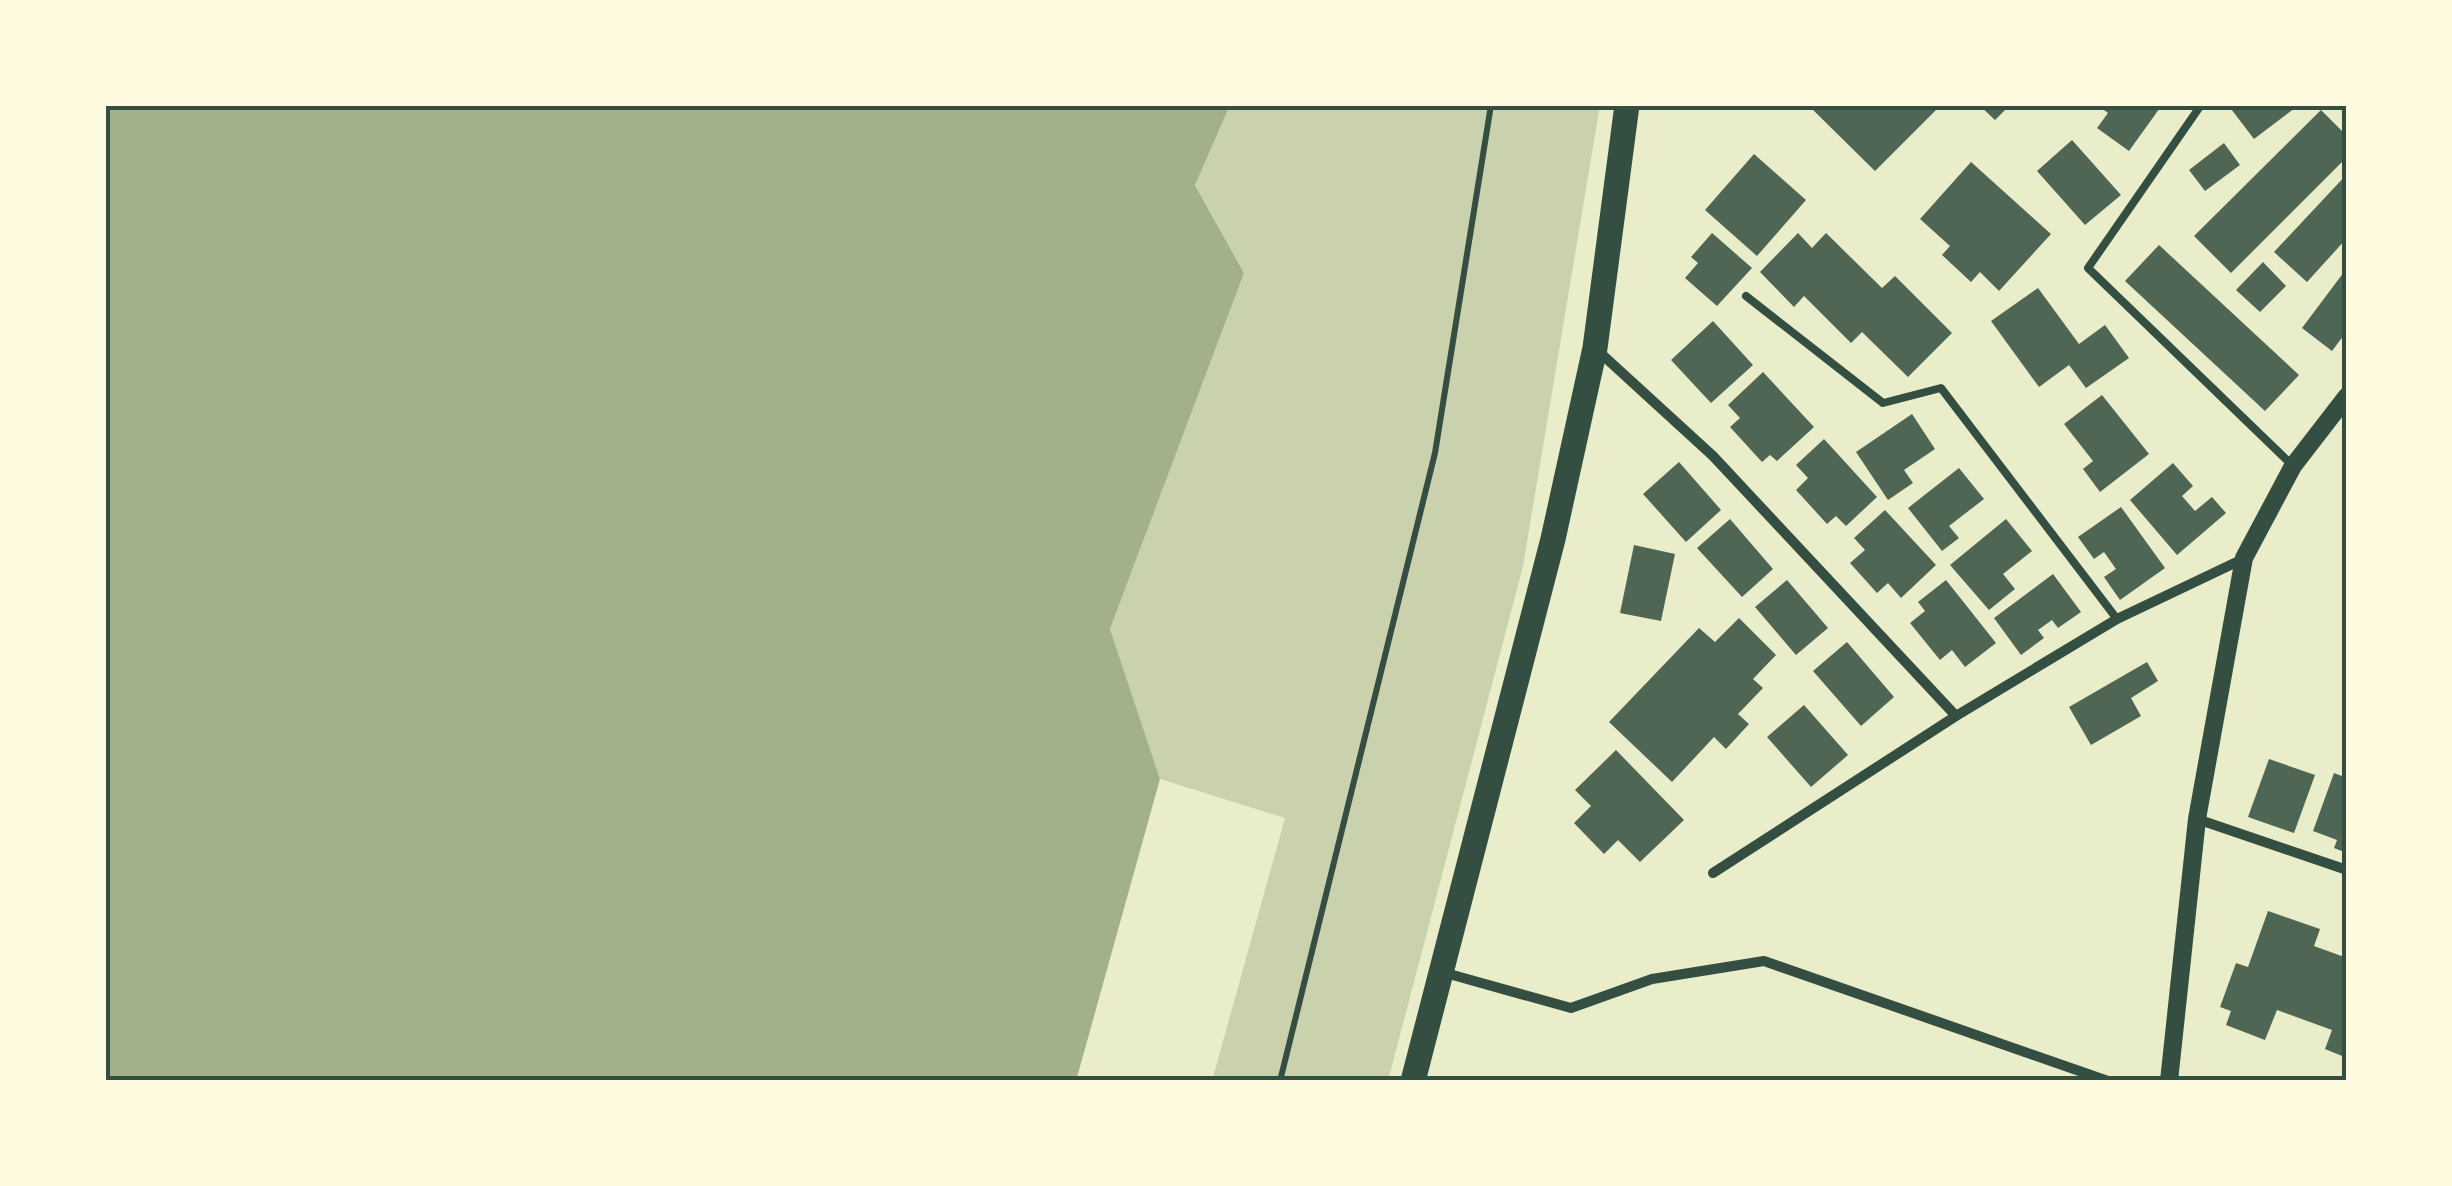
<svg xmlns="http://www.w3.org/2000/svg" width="2452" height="1186" font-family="Rubik,sans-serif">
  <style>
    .green { fill: #cad2ad }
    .water { fill: #a3b18a }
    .building { fill: #4f6655 }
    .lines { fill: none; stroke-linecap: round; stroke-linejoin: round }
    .path { stroke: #344e41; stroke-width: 6 }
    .service { stroke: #344e41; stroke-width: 8 }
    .minor { stroke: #344e41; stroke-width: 10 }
    .tertiary { stroke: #344e41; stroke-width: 18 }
    .primary { stroke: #344e41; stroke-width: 25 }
    .neatline { fill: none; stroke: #344e41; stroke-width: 4 }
  </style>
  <rect width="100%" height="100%" fill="#e9edc9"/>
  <path class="green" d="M1230,105H1600L1523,566L1388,1081H1212L1285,818L1160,779L1110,629L1244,273L1195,184Z"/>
  <path class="water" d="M105,105H1230L1195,185L1244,273L1110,629L1160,779L1076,1081H105Z"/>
  <path class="building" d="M1808,105H1930L1936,110L1875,171Z
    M1979,105H2010L1995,120Z
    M2097,105H2162L2129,151L2097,128L2108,113Z
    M2228,105H2293L2295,108L2254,139Z
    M2321,110L2347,136V157L2231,273L2194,236Z
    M2072,140L2121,195L2085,225L2037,171Z
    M2224,143L2240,165L2205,191L2189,170Z
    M1754,154L1806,200L1757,256L1705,210Z
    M1971,162L2051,234L1999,291L1980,272L1971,282L1942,255L1950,246L1920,219Z
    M2347,174V238L2307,282L2274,252Z
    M1712,233L1752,268L1717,306L1685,278L1698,263L1691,257Z
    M1798,233L1812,248L1826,233L1882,288L1895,276L1952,333L1908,377L1862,332L1851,343L1804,296L1794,307L1760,272Z
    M2159,245L2299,375L2265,411L2125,281Z
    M2263,262L2286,286L2260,312L2236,290Z
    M2347,268V331L2332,351L2302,328Z
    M2038,288L2079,344L2105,325L2129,358L2086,388L2069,365L2039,387L1991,321Z
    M1713,321L1753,365L1711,403L1671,360Z
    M1763,372L1814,427L1777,461L1770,455L1762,462L1730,427L1740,418L1728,405Z
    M2102,395L2149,454L2100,492L2083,469L2093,461L2064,424Z
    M1912,414L1935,449L1904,470L1913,483L1888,500L1856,452Z
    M1824,439L1877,497L1846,526L1836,516L1827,524L1796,490L1808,478L1796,465Z
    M1679,462L1721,510L1686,542L1643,494Z
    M2173,463L2193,486L2182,496L2195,511L2212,497L2226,513L2177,555L2130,500Z
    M1959,468L1984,499L1949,526L1959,538L1942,551L1908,508Z
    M2121,507L2165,568L2120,600L2104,577L2116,569L2104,552L2094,559L2078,537Z
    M1885,510L1936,565L1901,598L1888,583L1877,593L1850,563L1865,550L1854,538Z
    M1730,519L1773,569L1742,597L1697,548Z
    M2006,519L2032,551L2003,574L2015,589L1989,610L1950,565Z
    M1634,545L1675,554L1661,621L1620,613Z
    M2053,574L2081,612L2058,628L2052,620L2038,630L2044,638L2021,655L1994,618Z
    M1787,580L1828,628L1796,655L1755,607Z
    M1946,580L1996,643L1965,667L1952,650L1940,660L1910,623L1925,611L1918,602Z
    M1739,618L1776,655L1753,679L1763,688L1738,714L1749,724L1726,749L1714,737L1672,782L1609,722L1699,628L1715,642Z
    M1847,642L1894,697L1861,726L1813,671Z
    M2147,662L2158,681L2131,698L2141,716L2091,745L2069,707Z
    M1804,705L1848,755L1811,787L1767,737Z
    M1616,750L1684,820L1640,862L1618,840L1604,854L1574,823L1591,806L1575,790Z
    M2269,759L2315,775L2294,833L2248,817Z
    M2334,773L2347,778V853L2334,848L2337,840L2313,831Z
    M2268,911L2320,929L2314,946L2347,958V1058L2325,1049L2332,1030L2277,1010L2265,1040L2226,1025L2231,1011L2220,1007L2236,963L2248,967Z"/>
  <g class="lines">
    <path class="path" d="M1280,1081L1435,453L1491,105"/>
    <path class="service" d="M2201,105L2088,268L2293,466
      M1746,296L1883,403L1941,388L2117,619"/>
    <path class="minor" d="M1596,349L1713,456L1956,716
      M2197,819L2347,870
      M1713,873L1956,716L2117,619L2243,559
      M1442,972L1571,1008L1652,979L1764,961L2108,1081"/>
    <path class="tertiary" d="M2169,1081L2197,819L2244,558L2293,466L2347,396"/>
    <path class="primary" d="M1413,1081L1553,539L1595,348L1627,105"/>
  </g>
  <rect width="2452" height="1186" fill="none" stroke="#fefae0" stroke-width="215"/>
  <rect x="108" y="108" width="2236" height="970" class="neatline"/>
</svg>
